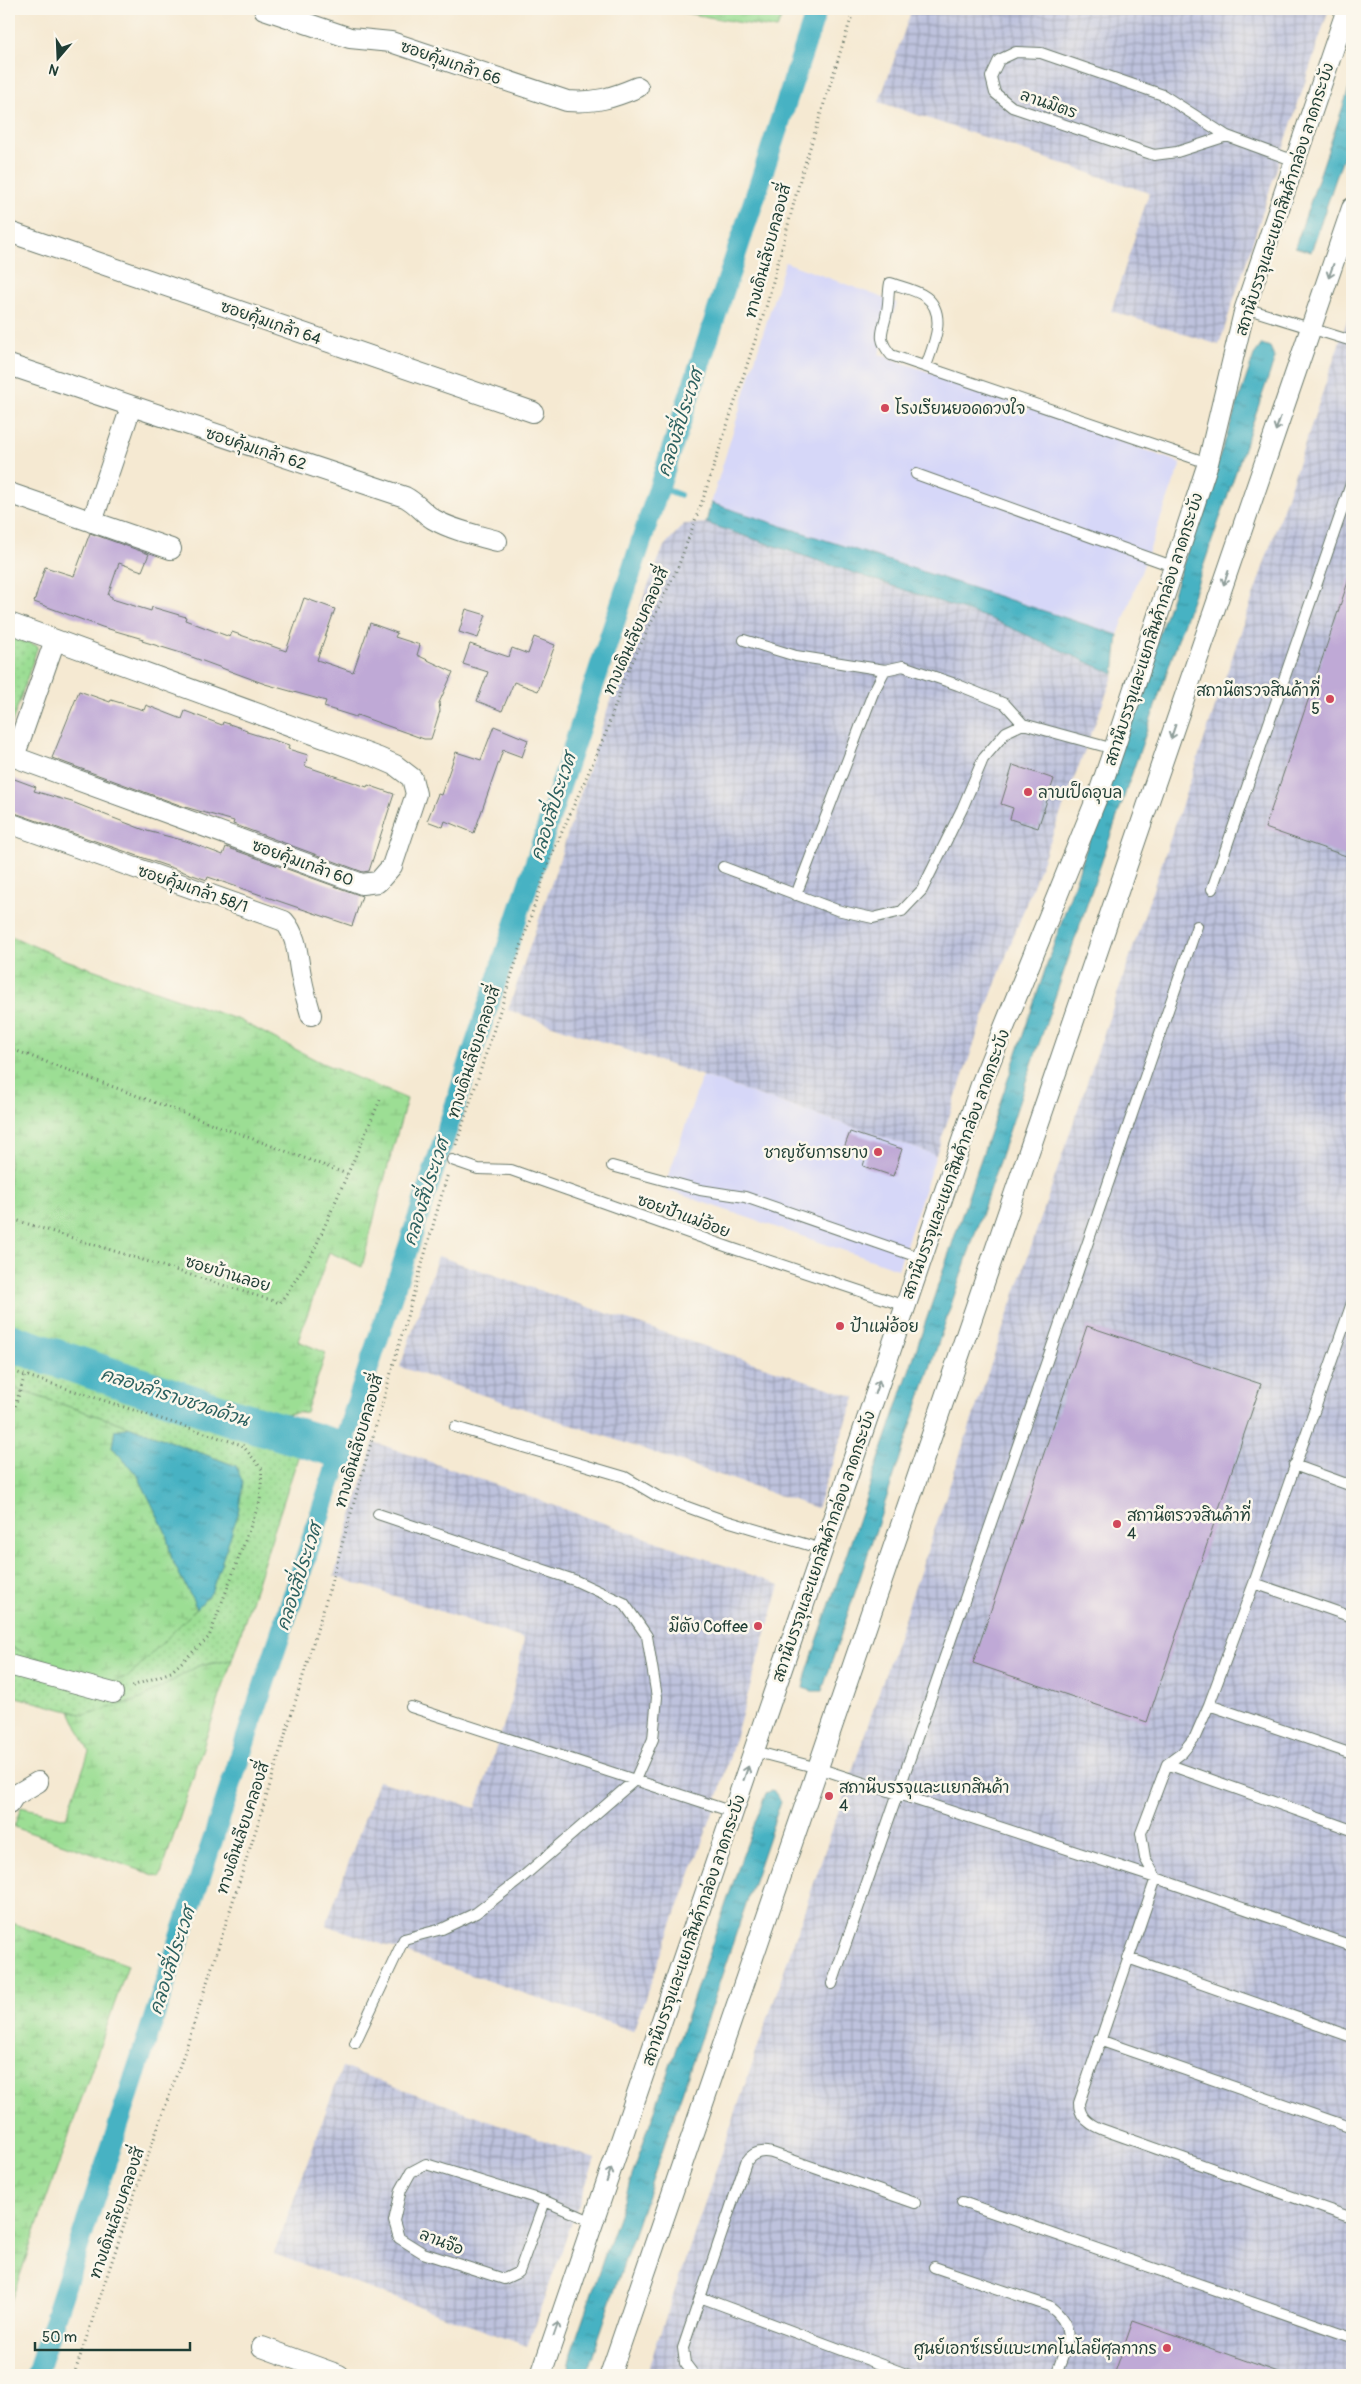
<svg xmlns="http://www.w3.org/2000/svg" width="1361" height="2384" font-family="Pangolin,'Playpen Sans Thai',sans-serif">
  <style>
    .built { fill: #d6d7f8 }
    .industrial { fill: url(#industrial-grid) }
    .grass { fill: url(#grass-dots); stroke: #5e8e64 }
    .wetland { fill: url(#wetland-marsh); stroke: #5e8e64 }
    .water { fill: url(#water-ripples); stroke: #32787c }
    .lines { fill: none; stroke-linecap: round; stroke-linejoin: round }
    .stream { stroke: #46b2c3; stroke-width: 6 }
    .canal { stroke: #46b2c3; stroke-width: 21 }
    .river { stroke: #46b2c3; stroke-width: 38 }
    .building { fill: #bfa9d6 }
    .service-casing { stroke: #6a796b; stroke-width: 12 }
    .minor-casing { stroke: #6a796b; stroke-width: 22 }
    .path { stroke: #6a796b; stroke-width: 3; stroke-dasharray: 1 4; stroke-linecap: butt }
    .service { stroke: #fff; stroke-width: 10 }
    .minor { stroke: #fff; stroke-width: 20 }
    .oneway { stroke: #8f9e9a }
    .poi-dot { fill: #d1495b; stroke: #fbf7ec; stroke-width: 2 }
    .labels { text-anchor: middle; stroke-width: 5; stroke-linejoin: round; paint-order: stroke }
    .street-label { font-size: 16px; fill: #1f3d34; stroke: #fbf7ec }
    .poi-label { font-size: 16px; fill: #1f3d34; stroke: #fbf7ec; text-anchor: start }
    .water-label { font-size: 18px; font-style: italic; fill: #2b605f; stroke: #fbf7ec }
  </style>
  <defs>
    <pattern id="industrial-grid" width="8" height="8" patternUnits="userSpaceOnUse" patternTransform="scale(1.25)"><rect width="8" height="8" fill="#bec2dd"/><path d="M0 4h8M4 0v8" fill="none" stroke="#9a9fb4"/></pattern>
    <pattern id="grass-dots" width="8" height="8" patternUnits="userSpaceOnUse" patternTransform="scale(1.25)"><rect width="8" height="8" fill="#9cde94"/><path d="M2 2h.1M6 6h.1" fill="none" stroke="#86bf80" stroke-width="1.8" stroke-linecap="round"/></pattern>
    <pattern id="wetland-marsh" width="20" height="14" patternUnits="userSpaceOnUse" patternTransform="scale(1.25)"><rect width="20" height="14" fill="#9cde94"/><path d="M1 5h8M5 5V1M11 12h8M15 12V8" fill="none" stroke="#86bf80"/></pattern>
    <pattern id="water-ripples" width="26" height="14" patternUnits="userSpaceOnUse" patternTransform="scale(1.25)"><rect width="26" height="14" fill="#46b2c3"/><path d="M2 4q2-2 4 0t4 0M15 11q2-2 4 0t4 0" fill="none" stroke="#3a929f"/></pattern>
  </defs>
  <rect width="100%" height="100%" fill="#fbf7ec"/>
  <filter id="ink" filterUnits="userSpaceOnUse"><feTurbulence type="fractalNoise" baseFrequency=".02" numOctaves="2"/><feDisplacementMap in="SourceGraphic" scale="10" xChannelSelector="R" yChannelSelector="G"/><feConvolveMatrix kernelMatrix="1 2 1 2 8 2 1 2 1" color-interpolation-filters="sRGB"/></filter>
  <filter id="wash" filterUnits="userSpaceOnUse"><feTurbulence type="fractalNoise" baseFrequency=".0096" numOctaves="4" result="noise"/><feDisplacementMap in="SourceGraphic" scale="20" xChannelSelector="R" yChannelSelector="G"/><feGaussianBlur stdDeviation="1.12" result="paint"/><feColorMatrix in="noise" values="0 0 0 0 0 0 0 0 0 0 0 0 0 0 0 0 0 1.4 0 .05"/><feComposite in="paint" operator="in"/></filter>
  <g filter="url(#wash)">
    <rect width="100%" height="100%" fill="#f5e9d2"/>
    <path class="built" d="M785,262L897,303L879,354L1181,463L1118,635L711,503Z
      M702,1076L936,1155L898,1269L664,1189Z"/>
    <path class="industrial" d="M912,9H1329L1219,345L1111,311L1149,193L879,102Z
      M1352,306V2375H646Z
      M706,523L991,619L1114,674L987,1006L936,1155L508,1010L559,861L643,598L664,546L684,524Z
      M438,1256L855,1397L817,1508L400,1367Z
      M374,1442L780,1585L714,1810L633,2031L326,1925L378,1781L476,1808L509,1709L524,1639L334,1576Z
      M342,2067L595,2159L527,2346L274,2254Z"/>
    <path class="grass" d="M9,635L38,646L9,732Z
      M9,1355L281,1439L299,1454L232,1660L198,1666L142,1699L84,1715L9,1695V1646L62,1668L129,1676L211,1593L236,1466L131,1427L9,1387Z"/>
    <path class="wetland" d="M663,9H784L777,29Z
      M9,935L63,959L239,1020L322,1063L407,1099L380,1194L362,1267L329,1252L298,1341L326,1353L306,1412L270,1415L9,1330Z
      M9,1387L131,1427L115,1430L112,1447L138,1476L166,1533L172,1560L197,1608L129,1676L104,1685L9,1646Z
      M232,1660L160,1877L14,1827L21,1807L66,1818L89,1752L70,1711L84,1715L141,1699L198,1666Z
      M9,1922L128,1965L10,2304L9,2303Z"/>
    <path class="water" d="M1352,80V131L1311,252L1295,247Z
      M1262,344L1270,347L1275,358L1022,1093L822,1691H812L803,1688L807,1671L1254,355Z
      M711,503L1118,635L1114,674L991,619L706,523Z
      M131,1427L236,1466L243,1483L238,1514L211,1593L197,1608L172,1560L166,1533L138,1476L112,1447L115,1430Z
      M773,1790L781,1801L589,2366L588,2375H567L571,2353L741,1860L766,1793Z"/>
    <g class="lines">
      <path class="stream" d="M659,487L680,495"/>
      <path class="canal" d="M36,2375L817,9"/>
      <path class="river" d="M9,1342L231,1417L342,1450"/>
    </g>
    <g id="blocks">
      <path class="building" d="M90,533L149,554L142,571L119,563L108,595L112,597V599L151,611L152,607L186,617L185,620L230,637L232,632L286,651L304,598L335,609L317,660L353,672L370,623L397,633L395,637L420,645L417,655L453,672L439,703L440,711L431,739H424L357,715L356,717L324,707L326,701L265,684L181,653L142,641L143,639L102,627L34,602L45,567L74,576Z
        M1349,579L1352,580V858L1265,828Z
        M466,609L486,615L478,638L459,632Z
        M534,637L555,645L538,691L514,682L502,711L477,701L488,672L463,664L470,644L509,657L512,648L528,654Z
        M79,691L110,702L111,700L144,710L146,705L182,719L185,711L222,725L223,722L247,730V732L289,745L288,749L308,755L305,766L367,787L368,785L394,794L369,871L363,872L233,824L234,821L185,807L52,758Z
        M494,726L528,740L522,757L503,750L474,833L445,821L443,827L427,821L438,794L441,795L456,752L481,760Z
        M1013,765L1054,779L1038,828L1010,819L1013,808L1001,804Z
        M9,777L36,787L34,791L72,802L147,831L186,841L223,855L226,847L362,896L352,926L208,877L207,880L9,811Z
        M850,1132L902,1149L893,1176L863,1166L866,1156L844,1148Z
        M1087,1326L1261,1384L1147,1722L973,1663Z
        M1133,2321L1281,2373V2375H1114Z"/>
    </g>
  </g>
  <g filter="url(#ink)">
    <use href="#blocks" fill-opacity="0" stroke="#6a796b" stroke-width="1"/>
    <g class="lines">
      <defs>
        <path id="service" d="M1227,136L1177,152L1154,155L1012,107L995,93L991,77L999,60L1016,52L1041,53L1163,95L1227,136L1295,161
          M1245,308L1352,341
          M926,366C933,346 948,314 926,297C917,290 901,287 890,283C888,292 889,301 887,311C884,331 875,336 891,355L1208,463
          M916,474L1175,567
          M744,640L796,656L885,670
          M723,867L837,910L873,918L902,911L922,890L962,809L983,759L1006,732L1023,724L1114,749
          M1212,889L1352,481
          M796,895L873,693L885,670L903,666L958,685L1005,704L1023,724
          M452,1160L478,1169L511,1170L731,1248L905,1306
          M612,1166L700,1190L745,1197L921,1258
          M1352,1303L1254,1583L1209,1705L1195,1737L1182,1753L1167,1764L1141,1833L1145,1858L1156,1878L1079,2103C1079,2117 1089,2124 1101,2129L1352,2218
          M455,1427L625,1477L657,1496L720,1519L822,1549
          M1294,1465L1352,1486
          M1254,1583L1352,1617
          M1209,1705L1352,1754
          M411,1707L733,1812
          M753,1751L818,1768L1156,1878L1352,1946
          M1167,1764L1352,1830
          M1128,1958L1352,2037
          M832,1984L1197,926
          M1099,2040L1352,2128
          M355,2043L404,1939L442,1929L476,1913L518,1881L635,1780L653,1739L657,1697L647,1636L624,1603L574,1580L378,1514
          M426,2164L545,2201L519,2272L504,2279L423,2253L399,2238L394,2221L401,2190L411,2172Z
          M545,2201L593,2222
          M962,2202L1352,2337
          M934,2267L1049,2306C1079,2328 1066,2346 1056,2375
          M700,2297L909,2375
          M694,2375L685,2363L683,2348L746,2162C752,2153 761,2150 772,2153L915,2203"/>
        <path id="minor" d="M264,9L350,38L391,42L567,101C596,103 612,98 638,87
          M9,232L533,412
          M9,365L405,497C417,503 423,513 433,519C452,530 476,535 497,541
          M9,493L171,549
          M92,522L131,407
          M9,623L379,758L395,765L412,778L416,794L392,866L378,882L362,884L9,755
          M14,757L55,640
          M9,823L284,921C299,938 297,960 302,980C304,992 308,1003 311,1015
          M9,1665L113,1693
          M9,1804L14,1796L38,1782
          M262,2347L339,2375
          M541,2375L982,1082L1100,790L1114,749L1208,463L1245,308L1347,9
          M610,2375L1352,208"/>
      </defs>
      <use href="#service" class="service-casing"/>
      <use href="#minor" class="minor-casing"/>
      <path class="path" d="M9,1048L347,1174
        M456,1145L549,861L606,733L624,679L678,567L704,496L767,304L801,176L854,9
        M9,1218L280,1303L312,1255L380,1100
        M9,1370L242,1445L262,1469L260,1501L209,1637L171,1672L130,1687
        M9,1425L25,1375
        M74,2375L134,2195L186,2048L265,1801L327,1597L448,1173"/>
      <use href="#service" class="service"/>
      <use href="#minor" class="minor"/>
    </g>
    <defs><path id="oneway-shaft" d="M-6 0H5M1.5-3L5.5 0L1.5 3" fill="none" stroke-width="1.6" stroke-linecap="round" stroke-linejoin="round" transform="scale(1.25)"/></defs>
    <g class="oneway">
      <use href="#oneway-shaft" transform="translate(1331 271) rotate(109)"/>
      <use href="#oneway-shaft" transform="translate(1278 424) rotate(109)"/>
      <use href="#oneway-shaft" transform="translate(1226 578) rotate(109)"/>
      <use href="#oneway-shaft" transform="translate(1173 732) rotate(109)"/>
      <use href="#oneway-shaft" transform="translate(877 1387) rotate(-71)"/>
      <use href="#oneway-shaft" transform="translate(746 1773) rotate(-71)"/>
      <use href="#oneway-shaft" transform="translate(609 2175) rotate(-71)"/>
      <use href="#oneway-shaft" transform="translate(556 2329) rotate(-71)"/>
    </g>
  </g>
  <g class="poi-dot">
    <circle cx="885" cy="408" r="5"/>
    <circle cx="1330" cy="699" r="5"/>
    <circle cx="1028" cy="792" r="5"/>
    <circle cx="878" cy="1152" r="5"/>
    <circle cx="840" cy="1326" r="5"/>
    <circle cx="1117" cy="1524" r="5"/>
    <circle cx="758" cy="1626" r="5"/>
    <circle cx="829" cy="1796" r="5"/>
    <circle cx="1167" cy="2348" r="5"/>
  </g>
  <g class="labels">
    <g class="street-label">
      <text transform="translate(451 62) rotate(19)" y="6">ซอยคุ้มเกล้า 66</text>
      <text transform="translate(1049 103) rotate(19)" y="6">ลานมิตร</text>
      <text transform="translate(1284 199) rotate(-72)" y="6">สถานีบรรจุและแยกสินค้ากล่อง ลาดกระบัง</text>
      <text transform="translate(767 251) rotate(-75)" y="6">ทางเดินเลียบคลองสี่</text>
      <text transform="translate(271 322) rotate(19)" y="6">ซอยคุ้มเกล้า 64</text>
      <text transform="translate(256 448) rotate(18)" y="6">ซอยคุ้มเกล้า 62</text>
      <text transform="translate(1153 629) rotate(-72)" y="6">สถานีบรรจุและแยกสินค้ากล่อง ลาดกระบัง</text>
      <text transform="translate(635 631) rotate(-66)" y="6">ทางเดินเลียบคลองสี่</text>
      <text transform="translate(303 862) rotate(20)" y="6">ซอยคุ้มเกล้า 60</text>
      <text transform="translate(193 888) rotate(19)" y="6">ซอยคุ้มเกล้า 58/1</text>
      <text transform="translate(473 1052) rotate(-72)" y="6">ทางเดินเลียบคลองสี่</text>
      <text transform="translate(955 1164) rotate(-70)" y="6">สถานีบรรจุและแยกสินค้ากล่อง ลาดกระบัง</text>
      <text transform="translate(684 1215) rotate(20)" y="6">ซอยป้าแม่อ้อย</text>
      <text transform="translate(228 1273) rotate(17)" y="6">ซอยบ้านลอย</text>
      <text transform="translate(358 1441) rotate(-74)" y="6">ทางเดินเลียบคลองสี่</text>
      <text transform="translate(823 1546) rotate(-71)" y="6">สถานีบรรจุและแยกสินค้ากล่อง ลาดกระบัง</text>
      <text transform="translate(242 1828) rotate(-72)" y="6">ทางเดินเลียบคลองสี่</text>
      <text transform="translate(693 1930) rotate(-71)" y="6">สถานีบรรจุและแยกสินค้ากล่อง ลาดกระบัง</text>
      <text transform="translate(116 2213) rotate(-71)" y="6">ทางเดินเลียบคลองสี่</text>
      <text transform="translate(442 2241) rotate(22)" y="6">ลานจือ</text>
    </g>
    <g class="poi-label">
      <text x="895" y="414">โรงเรียนยอดดวงใจ</text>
      <text x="1320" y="696" text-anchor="end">สถานีตรวจสินค้าที่<tspan x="1320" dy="18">5</tspan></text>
      <text x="1038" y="798">ลาบเป็ดอุบล</text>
      <text x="868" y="1158" text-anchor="end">ชาญชัยการยาง</text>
      <text x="850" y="1332">ป้าแม่อ้อย</text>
      <text x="1127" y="1521">สถานีตรวจสินค้าที่<tspan x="1127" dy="18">4</tspan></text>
      <text x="748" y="1632" text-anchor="end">มีตัง Coffee</text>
      <text x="839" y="1793">สถานีบรรจุและแยกสินค้า<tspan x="839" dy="18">4</tspan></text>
      <text x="1157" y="2354" text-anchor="end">ศูนย์เอกซ์เรย์แบะเทคโนโลยีศุลกากร</text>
    </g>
    <g class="water-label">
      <text transform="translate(680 423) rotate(-72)" y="6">คลองสี่ประเวศ</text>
      <text transform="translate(553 807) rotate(-72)" y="6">คลองสี่ประเวศ</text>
      <text transform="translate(426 1192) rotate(-72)" y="6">คลองสี่ประเวศ</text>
      <text transform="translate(175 1397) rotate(18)" y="6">คลองลำรางชวดด้วน</text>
      <text transform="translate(299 1577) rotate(-72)" y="6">คลองสี่ประเวศ</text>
      <text transform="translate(172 1961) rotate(-72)" y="6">คลองสี่ประเวศ</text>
    </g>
  </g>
  <rect width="1361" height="2384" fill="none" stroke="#fbf7ec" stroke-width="30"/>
  <g transform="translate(58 58) rotate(199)" stroke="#fbf7ec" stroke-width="4" paint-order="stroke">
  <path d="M0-4L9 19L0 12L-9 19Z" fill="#1f3d34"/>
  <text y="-8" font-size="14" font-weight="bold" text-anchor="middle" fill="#1f3d34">N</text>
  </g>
  <path d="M35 2342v8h155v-8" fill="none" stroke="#1f3d34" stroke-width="2.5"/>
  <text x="42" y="2342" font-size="15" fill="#1f3d34" stroke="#fbf7ec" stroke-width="4" paint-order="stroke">50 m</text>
</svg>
